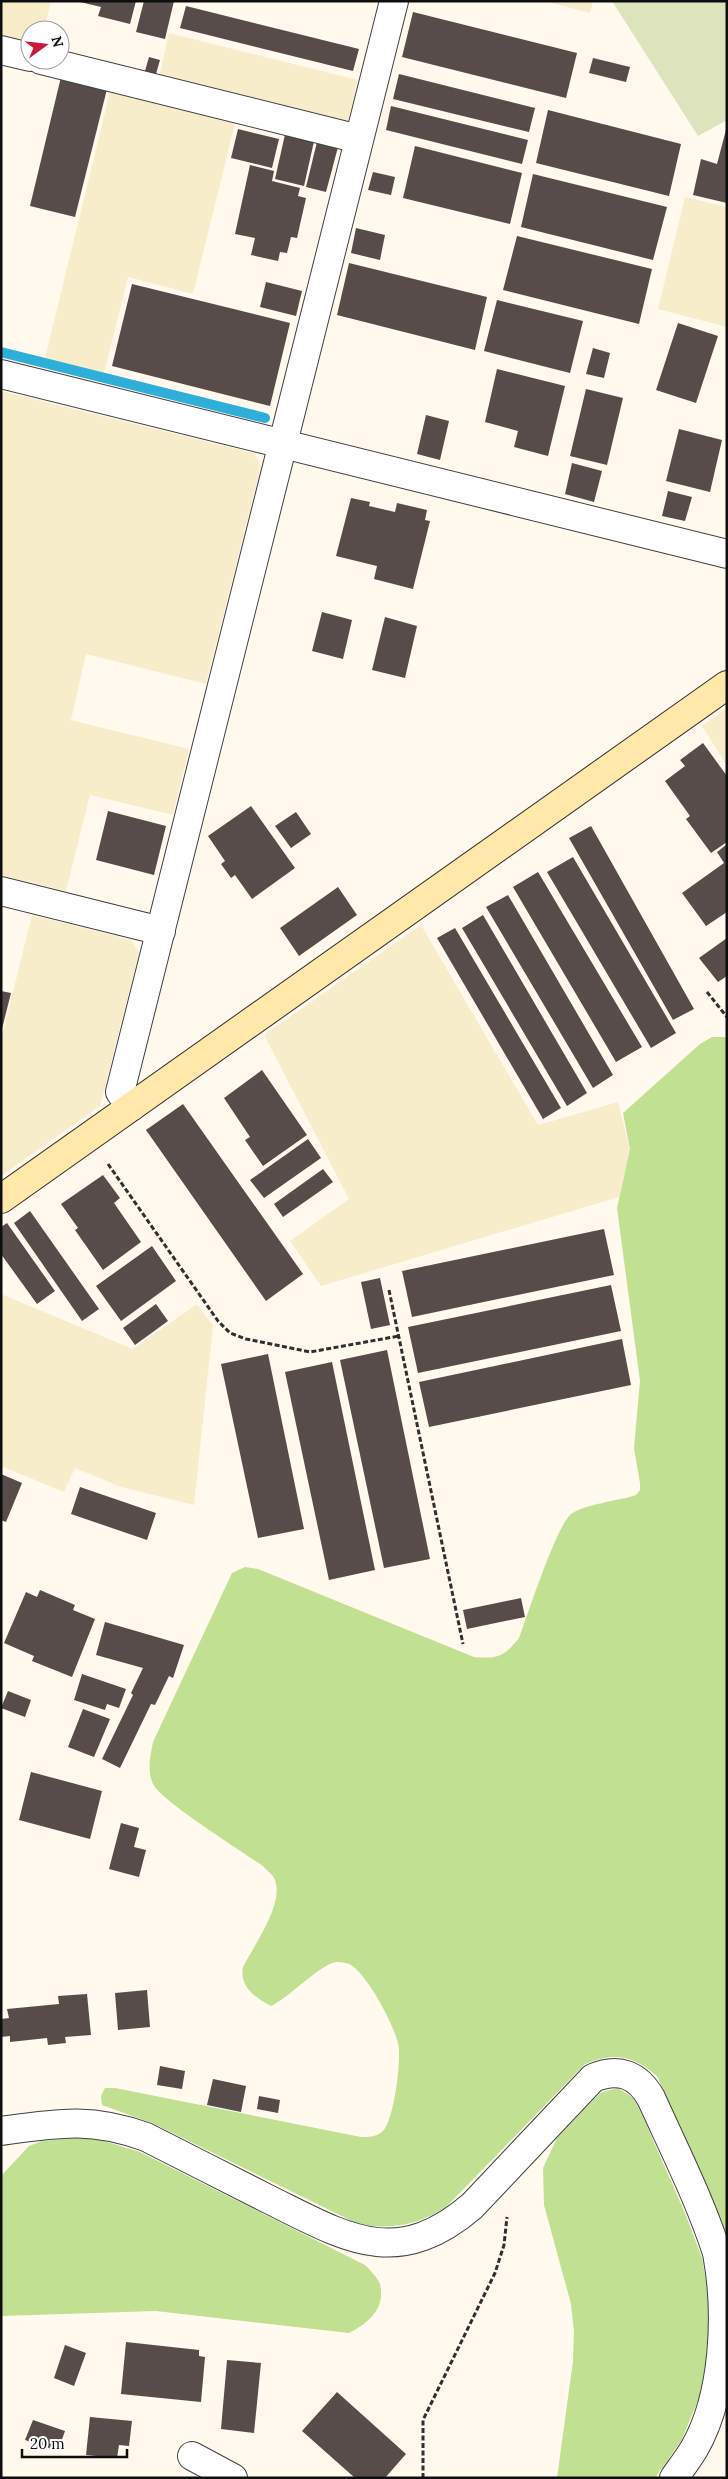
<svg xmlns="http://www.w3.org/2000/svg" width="728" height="2479" font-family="Lora,serif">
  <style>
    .farmland { fill: #f8edcb }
    .forest { fill: #c1e092 }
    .cemetery { fill: #dde3bd }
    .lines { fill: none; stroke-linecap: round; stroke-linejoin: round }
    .stream { stroke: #2eafd9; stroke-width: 10 }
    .building { fill: #574c49 }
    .street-casing { stroke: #414141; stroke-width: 30 }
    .secondary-casing { stroke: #303030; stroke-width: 30 }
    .path { stroke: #303030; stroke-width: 3; stroke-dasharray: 5 2.5; stroke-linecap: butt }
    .street { stroke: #fff; stroke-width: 28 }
    .secondary { stroke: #ffe8a9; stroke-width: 28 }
  </style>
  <rect width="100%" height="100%" fill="#fff9ee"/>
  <path class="farmland" d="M1,1H51L44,30H30V47L1,39Z
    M544,1H593L590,13Z
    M169,33L358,80L347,125L159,78Z
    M111,88L236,119L193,294L128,277L104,373L45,358Z
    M685,197L727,207V327L658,309Z
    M1,391L253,453L261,466L206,684L86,654L71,720L189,749L173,815L90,795L66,891L1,875Z
    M727,708V766L702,726Z
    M32,915L131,940L139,953L100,1106L1,1176V1040Z
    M421,925L538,1125L618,1102L630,1149L619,1197L321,1286L290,1241L349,1199L264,1035Z
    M1,1294L133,1349L197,1304L213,1326L194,1505L121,1487L75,1468L64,1492L1,1466Z"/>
  <path class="forest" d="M712,1037H727V2235L657,2076C632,2055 615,2052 585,2064L446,2207C418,2225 391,2230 358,2224L152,2123L102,2105L101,2096L105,2088H115L361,2137C369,2137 377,2137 383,2131C394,2120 402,2058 398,2043C393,2023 368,1976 351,1965C348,1963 341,1962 337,1962C321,1963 289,1998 271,2006C255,1998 239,1986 243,1967C254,1945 286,1902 274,1878C272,1874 266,1870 263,1866C243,1852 160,1800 153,1784C147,1770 150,1757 153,1742L232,1573L245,1567L258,1569L474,1657C497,1659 504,1657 519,1638C528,1614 555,1530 570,1515C583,1504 619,1501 636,1495L640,1490V1483L634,1448L640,1381L617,1208L630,1149L623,1113L700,1044Z
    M618,2088L632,2097L638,2106L685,2213L702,2258L710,2305L709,2352L699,2398L681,2441L655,2478H557L573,2361L574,2332L571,2304L544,2205L543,2168L557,2138L594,2099L602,2092Z
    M75,2138L97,2139L140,2152L365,2265C370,2270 378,2278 380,2284C386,2309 368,2323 349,2333L156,2311L1,2316V2176L29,2146L42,2141Z"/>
  <path class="cemetery" d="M612,1H726L727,120L698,136Z"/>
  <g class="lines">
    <path class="stream" d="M1,352L265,418"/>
  </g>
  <path class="building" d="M136,1L130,24L98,16L101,7L80,2Z
    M144,1H174L165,39L136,32Z
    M186,6L359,49L353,71L180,28Z
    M413,12L577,53L566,98L402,57Z
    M149,57L160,60L156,74L145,71Z
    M593,58L630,67L626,82L589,73Z
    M399,74L535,108L529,132L393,99Z
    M61,77L107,89L75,217L30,206Z
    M391,106L528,140L522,164L386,130Z
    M548,110L681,144L669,196L536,163Z
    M727,126V203L693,195L701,159L717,164Z
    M238,129L279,139L272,168L231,158Z
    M286,130L315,137L304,186L275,179Z
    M317,142L338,147L326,192L306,187Z
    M415,146L522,173L510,224L403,198Z
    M250,165L274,171L272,181L300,188L298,196L306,198L297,238L291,237L287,253L280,252L278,261L251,255L255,238L235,234Z
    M373,172L395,177L391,195L368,190Z
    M533,174L667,207L653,260L521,227Z
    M356,228L385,235L380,260L351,253Z
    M517,236L652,269L639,324L503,290Z
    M349,263L487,297L475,350L337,315Z
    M266,282L302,291L296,316L260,307Z
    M132,284L290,323L270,406L112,366Z
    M497,300L583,321L570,373L484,351Z
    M678,323L718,336L696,403L656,390Z
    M593,348L610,353L604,378L586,374Z
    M497,369L565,386L548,456L514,447L518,431L485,422Z
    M586,389L623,398L607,465L570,456Z
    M426,415L449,421L440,460L417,454Z
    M679,429L722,440L710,492L666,481Z
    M572,463L602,471L594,502L565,494Z
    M668,491L692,497L685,521L662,516Z
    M351,498L370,502L369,506L395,512L397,503L427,510L425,520L430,521L413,589L374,579L377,566L336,556Z
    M322,612L352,620L343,659L312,651Z
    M385,617L417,626L405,678L372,670Z
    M703,743L727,776V842L711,853L686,819L690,816L665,781L685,766L680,760Z
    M251,806L295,868L252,899L235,875L231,878L221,864L225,861L208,836Z
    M108,811L166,826L154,875L96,860Z
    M296,812L311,834L291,848L275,826Z
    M591,826L694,1009L673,1020L569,838Z
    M727,844V912L706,926L682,893L724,863L717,852Z
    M573,857L676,1033L651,1048L547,872Z
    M538,872L642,1047L616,1062L513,887Z
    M338,887L357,915L299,956L280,928Z
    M508,895L613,1075L593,1088L486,907Z
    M483,915L587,1093L567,1106L462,928Z
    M455,928L561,1108L543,1119L437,938Z
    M727,938V976L718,982L699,958Z
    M1,991L11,993L2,1029H1Z
    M262,1070L307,1135L263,1166L245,1140L250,1137L224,1098Z
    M183,1104L303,1274L266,1301L146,1130Z
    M308,1139L321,1158L264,1198L250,1180Z
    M323,1169L333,1182L283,1217L274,1204Z
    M103,1175L120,1198L114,1203L141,1242L103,1270L75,1230L78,1228L61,1204Z
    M30,1211L99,1309L82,1321L14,1223Z
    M7,1223L55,1291L37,1304L1,1254V1227Z
    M604,1229L614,1275L412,1317L402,1271Z
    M152,1246L176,1281L121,1321L96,1286Z
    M380,1278L390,1325L371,1329L361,1282Z
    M611,1285L621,1331L418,1373L408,1327Z
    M156,1304L168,1321L135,1345L123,1328Z
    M622,1339L631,1385L429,1427L419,1382Z
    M387,1350L430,1559L384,1568L340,1360Z
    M268,1354L304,1529L258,1538L221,1364Z
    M332,1362L375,1570L329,1580L285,1372Z
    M1,1474L22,1483L6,1522L1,1520Z
    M80,1487L156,1513L147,1540L71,1514Z
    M40,1590L75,1605L73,1610L95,1619L72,1677L32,1661L34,1656L4,1643L26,1592L37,1597Z
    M521,1598L525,1617L467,1629L463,1610Z
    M105,1622L184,1645L173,1678L169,1676L155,1705L151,1704L120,1768L102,1759L133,1695L131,1693L143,1668L96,1655Z
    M82,1674L126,1689L119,1708L107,1704L105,1710L74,1700Z
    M8,1691L31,1700L25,1717L1,1708Z
    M83,1709L110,1719L94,1757L68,1747Z
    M31,1772L102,1791L90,1839L19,1820Z
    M121,1823L139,1828L134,1847L146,1850L139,1877L109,1869Z
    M147,1990L150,2027L118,2030L115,1993Z
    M87,1994L91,2035L65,2037L66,2043L48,2045L47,2038L10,2042V2036L1,2037V2019L9,2018L7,2009L59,2004L58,1996Z
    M160,2066L185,2071L182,2089L157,2085Z
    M213,2079L246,2086L241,2112L207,2105Z
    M259,2096L280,2100L278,2113L257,2109Z
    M126,2342L199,2350V2356L205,2357L201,2402L121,2394Z
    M65,2345L86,2353L74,2386L54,2378Z
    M227,2360L261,2363L254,2433L221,2429Z
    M337,2392L406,2454L385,2478H355L302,2431Z
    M90,2417L132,2421L129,2446L119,2445L117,2458L86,2455Z
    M33,2420L65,2431L58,2451L25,2440Z"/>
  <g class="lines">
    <defs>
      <path id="street" d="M1,50L30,57
        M41,60L359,139
        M1,374L727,554
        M1,891L161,931
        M131,1107L120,1092L394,1
        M1,2131C58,2123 91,2117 146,2137C187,2158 227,2178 268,2199C345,2237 396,2271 472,2206L593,2078C619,2067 638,2075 651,2098C674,2149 700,2200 717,2253C728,2313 725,2396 694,2449C688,2459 681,2468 674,2478
        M192,2456L233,2478"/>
      <path id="secondary" d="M1,1199L727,685"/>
    </defs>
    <use href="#street" class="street-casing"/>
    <use href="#secondary" class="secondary-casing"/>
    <path class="path" d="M707,992L727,1017
      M108,1164L218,1321L230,1333L246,1339L310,1352L399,1336
      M389,1290L463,1644
      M423,2478V2420L495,2273L504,2245L507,2217"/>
    <use href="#street" class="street"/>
    <use href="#secondary" class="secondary"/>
  </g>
  <rect width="728" height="2479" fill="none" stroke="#0e0e0e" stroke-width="5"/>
  <g transform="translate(45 45) rotate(75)"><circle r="24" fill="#ffffff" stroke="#9f9f9f"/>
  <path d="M0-4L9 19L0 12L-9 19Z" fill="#ca193d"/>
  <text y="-8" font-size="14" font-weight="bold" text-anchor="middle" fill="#0e0e0e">N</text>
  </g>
  <path d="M22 2449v8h105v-8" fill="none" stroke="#0e0e0e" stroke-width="2.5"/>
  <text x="30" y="2449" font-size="15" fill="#0e0e0e" stroke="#ffffff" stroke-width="4" paint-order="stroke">20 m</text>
</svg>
